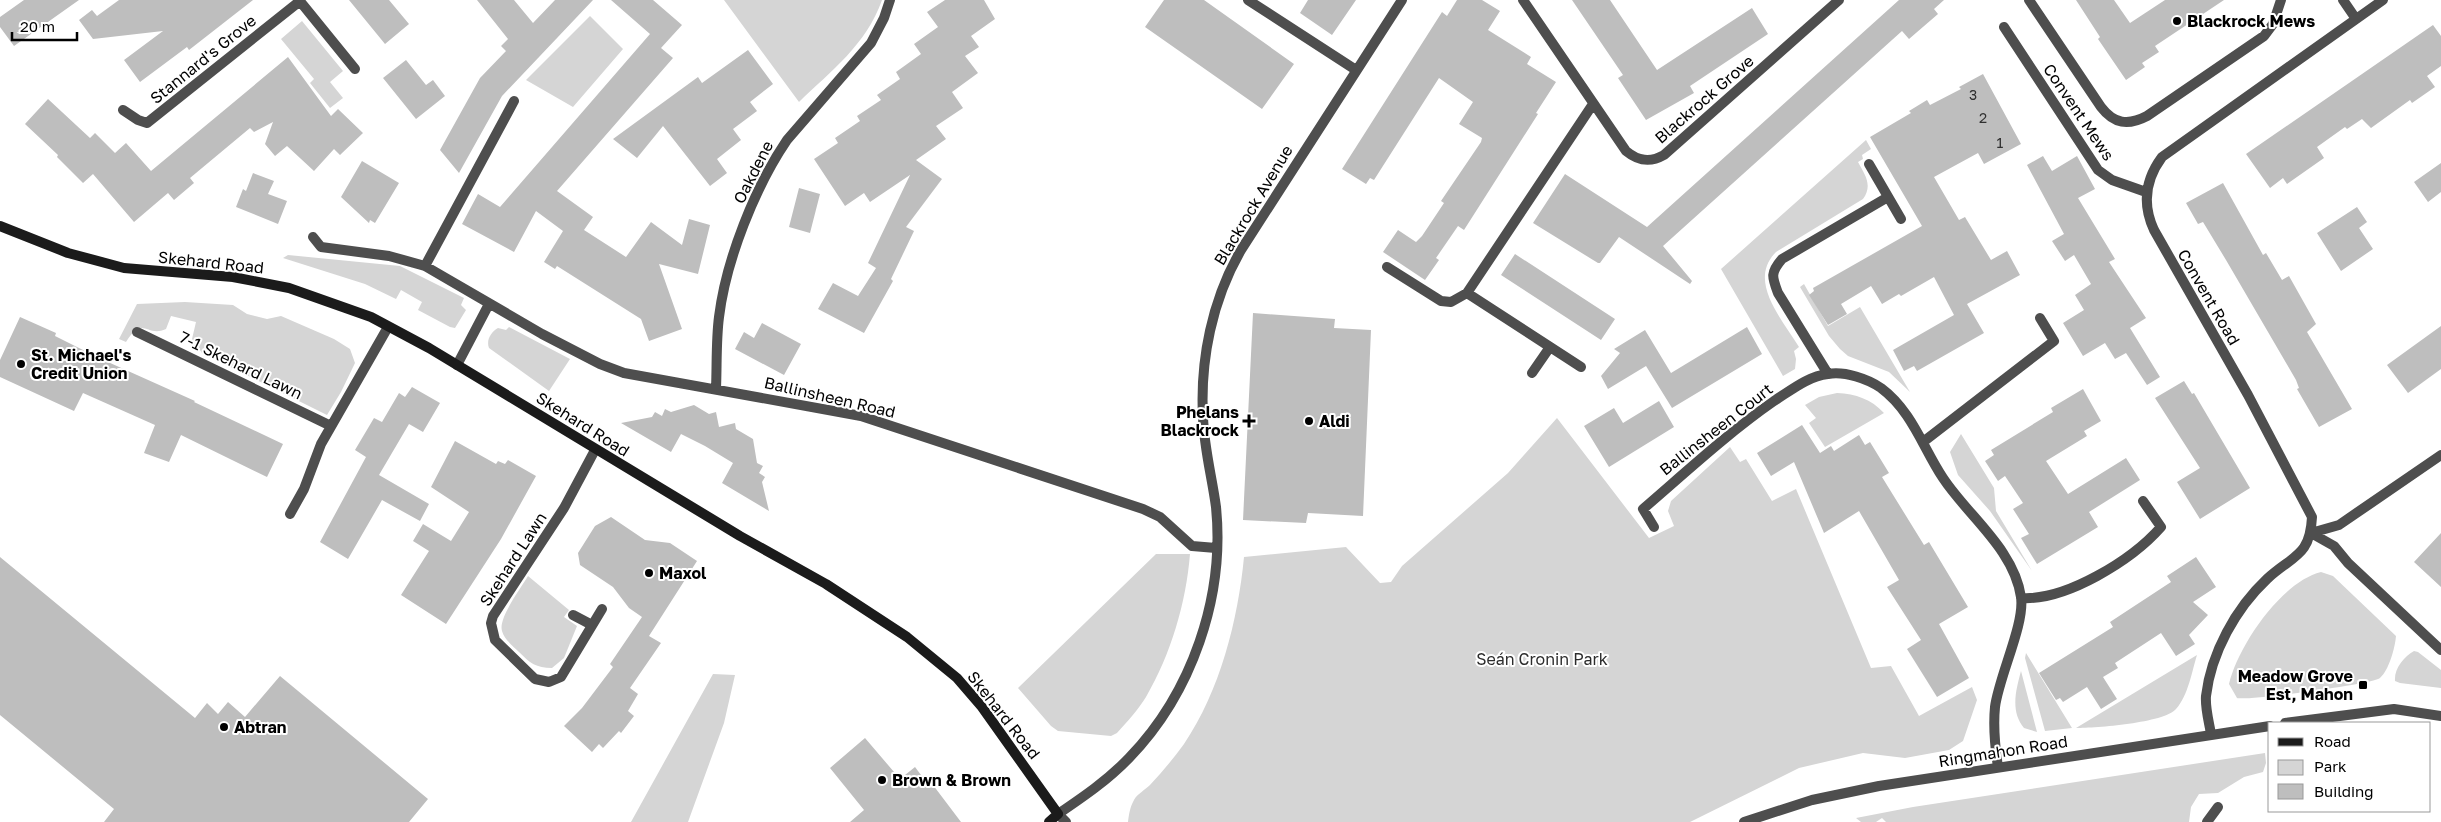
<svg xmlns="http://www.w3.org/2000/svg" width="2441" height="822" font-family="'Golos Text',sans-serif">
  <style>
    .green { fill: #d5d5d5 }
    .building { fill: #bebebe }
    .lines { fill: none; stroke-linecap: round; stroke-linejoin: round }
    .minor { stroke: #4e4e4e; stroke-width: 10 }
    .tertiary { stroke: #4e4e4e; stroke-width: 10 }
    .secondary { stroke: #1b1b1b; stroke-width: 10 }
    .poi-dot { fill: #000; stroke: #fff; stroke-width: 2 }
    .labels { text-anchor: middle; stroke-width: 4; stroke-linejoin: round; paint-order: stroke }
    .number-label { font-size: 14px; fill: #303030 }
    .poi-label { font-size: 16px; font-weight: bold; fill: #000; stroke: #fff; text-anchor: start }
    .street-label { font-size: 16px; fill: #000; stroke: #fff }
    .park-label { font-size: 16px; fill: #2c2c2c; stroke: #fff }
  </style>
  <rect width="100%" height="100%" fill="#fff"/>
  <path class="green" d="M724,0H882C866,45 832,70 799,102Z
    M590,16L623,49L573,107L526,80Z
    M302,21L343,71L330,82L343,98L330,108L310,83L314,79L281,39Z
    M1866,140L1871,149L1862,155L1863,159L1858,162C1865,175 1873,185 1863,199L1776,252C1747,281 1782,319 1799,347L1794,351L1796,359L1795,369L1783,376L1721,269Z
    M288,255L400,266L464,298L461,305L466,310L455,328L450,327L418,310L422,302L401,290L396,299L365,284L283,258Z
    M1804,284L1828,326L1860,307L1910,392L1889,372L1848,356L1840,349L1829,336L1800,287Z
    M185,302L233,305L247,314L267,319L281,316L334,339L350,349L355,363L341,392L327,415L202,353L192,339L196,322L171,316L166,329C146,338 143,314 126,342L119,339L137,304Z
    M509,327L570,359L549,391L489,348C486,340 491,332 498,328L506,330Z
    M1837,393C1856,394 1871,399 1884,413L1825,447L1809,423L1816,418L1805,405L1819,397Z
    M1557,418L1649,538L1674,526L1668,511L1671,501L1730,447L1740,462L1746,459L1772,501L1796,489L1871,668L1891,666L1919,716L1972,687L1977,700L1963,741L1949,750L1905,758L1863,753L1799,768L1690,822H1128C1129,814 1130,807 1134,800C1137,794 1145,790 1150,785C1162,772 1174,758 1184,744C1220,691 1238,620 1244,557L1346,547L1380,583L1391,582L1402,566L1508,473Z
    M1961,434L1994,488L1996,511L2032,571L1990,511L1958,475L1950,452Z
    M1156,554H1190C1186,603 1171,654 1146,697C1138,710 1127,722 1117,733L1111,736L1058,731L1051,726L1018,688Z
    M2321,572L2333,576L2396,636C2395,648 2389,670 2380,678C2374,684 2246,701 2237,698L2229,684C2238,646 2281,582 2321,572Z
    M528,576L569,610L564,617L577,626L564,658L552,668C536,668 530,663 519,652C513,646 504,639 502,631C498,618 521,588 528,576Z
    M2414,651L2418,652L2441,670V688L2400,683L2395,681C2394,668 2404,657 2414,651Z
    M2026,653L2072,728L2045,731L2025,658Z
    M2197,655C2192,671 2188,696 2176,709C2164,723 2096,728 2076,728Z
    M2021,671L2037,732L2024,728C2010,711 2016,690 2021,671Z
    M713,674L735,675L724,723L688,822H631Z
    M2265,753L2266,763L2263,772L2244,777L2218,793L2199,794L2191,807L2189,822H1886L1882,818L1876,822H1861L1856,818L1913,807Z"/>
  <path class="building" d="M24,0H79L14,46L0,27V17Z
    M119,0H253L189,50L187,47L140,82L124,60L163,31L93,39L79,20L92,10L97,16Z
    M349,0H389L409,24L385,44Z
    M477,0H514L533,23L555,0H593L502,96L459,173L440,150L480,78L506,51L501,46L508,39Z
    M611,0H653L682,25L661,48L673,58L557,191L593,217L584,230L626,257L651,222L682,245L689,219L710,225L698,274L659,264L682,329L649,341L641,319L557,266L555,269L544,262L563,231L536,211L514,252L462,224L478,194L500,207L650,34Z
    M945,0H984L995,19L971,36L979,47L965,56L978,73L952,92L963,108L936,126L946,139L916,160L942,179L906,227L914,231L891,279L893,281L864,333L818,309L833,283L858,296L876,268L868,263L910,175L870,202L864,193L845,206L814,159L838,143L835,138L860,121L857,116L881,100L877,95L900,79L896,72L921,54L914,44L938,27L927,12Z
    M1164,0H1204L1294,64L1262,109L1145,27Z
    M1308,0H1356L1332,35L1300,13Z
    M1457,0H1482L1500,11L1488,30L1531,57L1527,64L1556,82L1536,113L1538,114L1464,230L1458,226L1436,258L1439,260L1425,280L1383,252L1398,230L1416,242L1422,236L1444,203L1441,201L1481,142L1482,138L1459,124L1473,102L1439,78L1374,180L1370,178L1366,184L1342,169L1442,12L1447,16Z
    M1572,0H1610L1657,70L1752,8L1768,34L1690,86L1694,93L1646,120L1618,78L1623,75Z
    M1899,0H1944L1934,9L1938,14L1909,39L1902,31L1663,246L1692,281L1690,284L1619,237L1600,263H1598L1533,223L1565,174L1647,227Z
    M2076,0H2114L2130,23L2165,0H2224L2155,46L2159,52L2142,63L2145,67L2126,80L2098,39L2100,37Z
    M2433,25L2441,36V66L2427,76L2435,87L2412,103L2410,100L2371,128L2362,119L2347,129L2345,127L2317,147L2324,158L2287,184L2283,178L2270,188L2246,154Z
    M748,50L773,84L750,102L757,111L733,129L741,140L717,159L727,173L710,186L663,126L637,158L613,139L698,77L702,83Z
    M288,57L331,116L338,109L363,133L340,155L334,149L314,171L287,146L275,156L265,144L273,122L254,132L250,128L190,178L194,183L174,200L168,193L134,222L93,174L83,183L57,157L58,155L25,124L48,99L90,138L95,133L115,153L126,143L151,171Z
    M406,60L426,85L433,80L445,96L416,119L383,78Z
    M1983,74L2021,144L1984,164L1978,153L1934,177L1959,220L1965,217L1991,260L2007,251L2020,275L1967,304L1984,333L1917,371L1914,366L1904,371L1893,350L1954,315L1934,277L1901,296L1899,294L1882,304L1871,286L1841,304L1847,314L1828,325L1809,295L1814,291L1813,288L1922,226L1870,137L1911,113L1909,111L1927,100L1930,105L1961,89L1959,87Z
    M2043,156L2052,171L2077,156L2095,189L2078,198L2115,259L2109,262L2146,318L2130,328L2160,377L2147,385L2126,353L2115,359L2105,343L2083,356L2063,323L2084,310L2075,295L2091,284L2074,255L2065,261L2052,241L2064,234L2027,165Z
    M362,161L399,183L375,223L370,220L369,223L341,197Z
    M2441,163V192L2428,202L2414,182Z
    M253,173L274,181L268,194L287,201L278,224L236,207L243,189L246,191Z
    M2223,183L2263,255L2266,253L2282,280L2289,276L2316,324L2307,332L2352,409L2319,427L2297,389L2299,388L2296,380L2226,260L2203,222L2198,224L2186,203Z
    M799,188L820,194L810,233L789,227Z
    M2357,207L2367,222L2359,228L2373,249L2341,271L2317,233Z
    M1515,254L1615,319L1601,340L1501,275Z
    M1253,313L1335,319L1334,328L1371,330L1363,516L1308,513L1306,523L1243,520Z
    M20,317L56,333L55,336L99,358L195,401L194,402L283,444L267,477L181,435L169,462L144,453L155,425L83,393L74,411L0,377V360Z
    M762,323L801,344L784,375L735,349L744,332L754,338Z
    M2441,326V369L2408,393L2387,365Z
    M1747,327L1762,354L1672,408L1646,366L1608,389L1601,376L1620,353L1614,349L1645,330L1671,373Z
    M2184,381L2192,394L2194,393L2250,488L2200,519L2177,482L2200,468L2155,398Z
    M412,387L440,403L423,432L409,424L379,475L429,504L420,521L382,500L348,559L320,542L366,457L355,450L374,418L382,422L399,393L405,397Z
    M2083,389L2101,421L2084,431L2087,436L2046,461L2068,494L2126,458L2140,480L2089,512L2098,527L2037,564L2021,538L2029,534L2013,509L2023,503L2005,476L1998,481L1985,461L1994,455L1991,450L2053,412L2051,408Z
    M1659,401L1674,427L1609,467L1584,426L1614,408L1623,423Z
    M694,405L709,414L716,412L719,427L735,423L736,429L753,439L757,463L763,466L759,473L765,477L762,482L769,511L722,483L733,463L705,446L681,434L671,452L621,423L652,417L655,412L662,416L665,409L671,412Z
    M1802,425L1820,453L1831,446L1834,451L1859,435L1865,445L1870,442L1889,473L1882,477L1924,545L1929,542L1968,607L1939,624L1969,678L1937,697L1907,649L1921,640L1887,587L1899,580L1859,511L1824,533L1794,462L1771,476L1757,453Z
    M455,441L496,464L498,461L505,464L508,460L536,476L501,539L446,624L401,595L429,551L413,541L423,524L451,541L469,512L431,487Z
    M611,517L645,540L670,543L697,561L649,636L661,643L630,688L638,694L628,711L634,716L621,733L619,731L603,748L599,744L592,752L564,726L582,708L613,667L610,664L642,617L629,608L613,587L580,565L578,553L595,526Z
    M2441,533V587L2414,562Z
    M0,557L195,718L207,703L218,714L228,702L245,717L280,676L428,799L409,822H104L114,809L0,715Z
    M2196,557L2216,587L2193,602L2208,615L2189,635L2195,644L2176,656L2161,633L2115,663L2118,668L2103,677L2117,699L2101,709L2087,687L2063,702L2060,698L2056,700L2039,673L2113,627L2110,622L2171,582L2167,576Z
    M865,738L900,779L915,767L927,783L930,781L961,822H850L864,810L830,768Z"/>
  <g class="lines">
    <path class="minor" d="M299,0L355,69
      M1248,0L1356,70
      M1523,0L1626,151C1638,161 1650,163 1664,155L1839,0
      M2029,0L2101,107C2114,124 2128,126 2147,116L2264,36L2273,24L2281,0
      M2343,0L2356,19
      M2004,27L2098,170L2112,180L2146,192
      M123,110L138,120L147,123L300,1
      M1869,164L1901,219
      M313,237L321,247L389,256L425,266L542,334L600,364L624,373L861,416L1143,509L1160,517L1192,546L1216,548
      M425,266L514,101
      M1387,267L1441,301L1451,302L1467,293L1593,104
      M1467,293L1581,367
      M137,332L331,426
      M457,365L489,304
      M1532,373L1550,347
      M1828,374L1778,293C1772,277 1770,273 1782,259L1888,197
      M716,389C717,365 716,340 719,317C726,260 755,187 787,140L871,43L884,18L890,0
      M1923,442L2054,341L2040,318
      M595,450L564,508L493,616L491,623L495,640L535,679L549,682L561,677L602,609
      M290,514L304,489L321,444L388,327
      M1654,527L1643,509C1686,472 1728,433 1774,401C1790,391 1808,376 1828,374C1845,371 1868,379 1881,388C1912,411 1923,448 1943,478C1968,516 2014,549 2021,597C2025,624 1999,676 1995,707C1993,727 1995,747 1998,767
      M2311,533L2334,546L2348,563L2441,650
      M2311,533L2339,525L2441,455
      M2021,598C2066,601 2132,560 2161,527L2143,501
      M573,615L592,625
      M2211,734C2209,722 2205,708 2206,696C2211,653 2236,608 2267,579C2293,555 2310,557 2312,517L2248,395L2154,230C2142,204 2145,180 2162,157L2383,0
      M1058,814C1083,797 1108,780 1129,758C1192,693 1225,597 1216,507C1212,477 1204,448 1203,417C1200,360 1212,300 1241,250L1402,0
      M2207,822L2218,807"/>
    <path class="tertiary" d="M2285,723L2394,709L2441,716
      M1058,814L1066,822
      M1744,822L1812,800L1879,786L2270,726"/>
    <path class="secondary" d="M0,226L68,253L124,268L233,277L289,288L371,317L429,348L740,536L826,584L907,637L957,678L982,707L1058,814L1049,822"/>
  </g>
  <g class="poi-dot">
    <circle cx="2177" cy="21" r="5"/>
    <circle cx="21" cy="364" r="5"/>
    <path d="M1246.5 413.5h5v5h5v5h-5v5h-5v-5h-5v-5h5z"/>
    <circle cx="1309" cy="421" r="5"/>
    <circle cx="649" cy="573" r="5"/>
    <rect x="2358" y="680" width="10" height="10" rx="2.5"/>
    <circle cx="224" cy="727" r="5"/>
    <circle cx="882" cy="780" r="5"/>
  </g>
  <g class="labels">
    <g class="number-label">
      <text x="1973" y="100">3</text>
      <text x="1983" y="123">2</text>
      <text x="2000" y="148">1</text>
    </g>
    <g class="poi-label">
      <text x="2187" y="27">Blackrock Mews</text>
      <text x="31" y="361">St. Michael's<tspan x="31" dy="18">Credit Union</tspan></text>
      <text x="1239" y="418" text-anchor="end">Phelans<tspan x="1239" dy="18">Blackrock</tspan></text>
      <text x="1319" y="427">Aldi</text>
      <text x="659" y="579">Maxol</text>
      <text x="2353" y="682" text-anchor="end">Meadow Grove<tspan x="2353" dy="18">Est, Mahon</tspan></text>
      <text x="234" y="733">Abtran</text>
      <text x="892" y="786">Brown &amp; Brown</text>
    </g>
    <g class="street-label">
      <text transform="translate(203 59) rotate(-39)" y="6">Stannard's Grove</text>
      <text transform="translate(1704 99) rotate(-41)" y="6">Blackrock Grove</text>
      <text transform="translate(2079 112) rotate(56)" y="6">Convent Mews</text>
      <text transform="translate(753 172) rotate(-63)" y="6">Oakdene</text>
      <text transform="translate(1253 205) rotate(-59)" y="6">Blackrock Avenue</text>
      <text transform="translate(211 262) rotate(6)" y="6">Skehard Road</text>
      <text transform="translate(2209 297) rotate(60)" y="6">Convent Road</text>
      <text transform="translate(241 365) rotate(26)" y="6">7-1 Skehard Lawn</text>
      <text transform="translate(830 397) rotate(13)" y="6">Ballinsheen Road</text>
      <text transform="translate(583 424) rotate(32)" y="6">Skehard Road</text>
      <text transform="translate(1716 429) rotate(-38)" y="6">Ballinsheen Court</text>
      <text transform="translate(513 559) rotate(-57)" y="6">Skehard Lawn</text>
      <text transform="translate(1004 715) rotate(52)" y="6">Skehard Road</text>
      <text transform="translate(2003 751) rotate(-9)" y="6">Ringmahon Road</text>
    </g>
    <g class="park-label">
      <text x="1542" y="665">Seán Cronin Park</text>
    </g>
  </g>
  <rect x="2268" y="722" width="162" height="90" fill="#ffffff" stroke="#999999"/>
  <rect x="2278" y="738" width="25" height="8" fill="#1b1b1b" stroke="#999999"/>
  <text x="2314" y="747" font-size="15" fill="#000000">Road</text>
  <rect x="2278" y="760" width="25" height="15" fill="#d5d5d5" stroke="#999999"/>
  <text x="2314" y="772" font-size="15" fill="#000000">Park</text>
  <rect x="2278" y="784" width="25" height="15" fill="#bebebe" stroke="#999999"/>
  <text x="2314" y="797" font-size="15" fill="#000000">Building</text>
  <path d="M12 32v8h65v-8" fill="none" stroke="#000000" stroke-width="2.5"/>
  <text x="20" y="32" font-size="15" fill="#000000" stroke="#ffffff" stroke-width="4" paint-order="stroke">20 m</text>
</svg>
